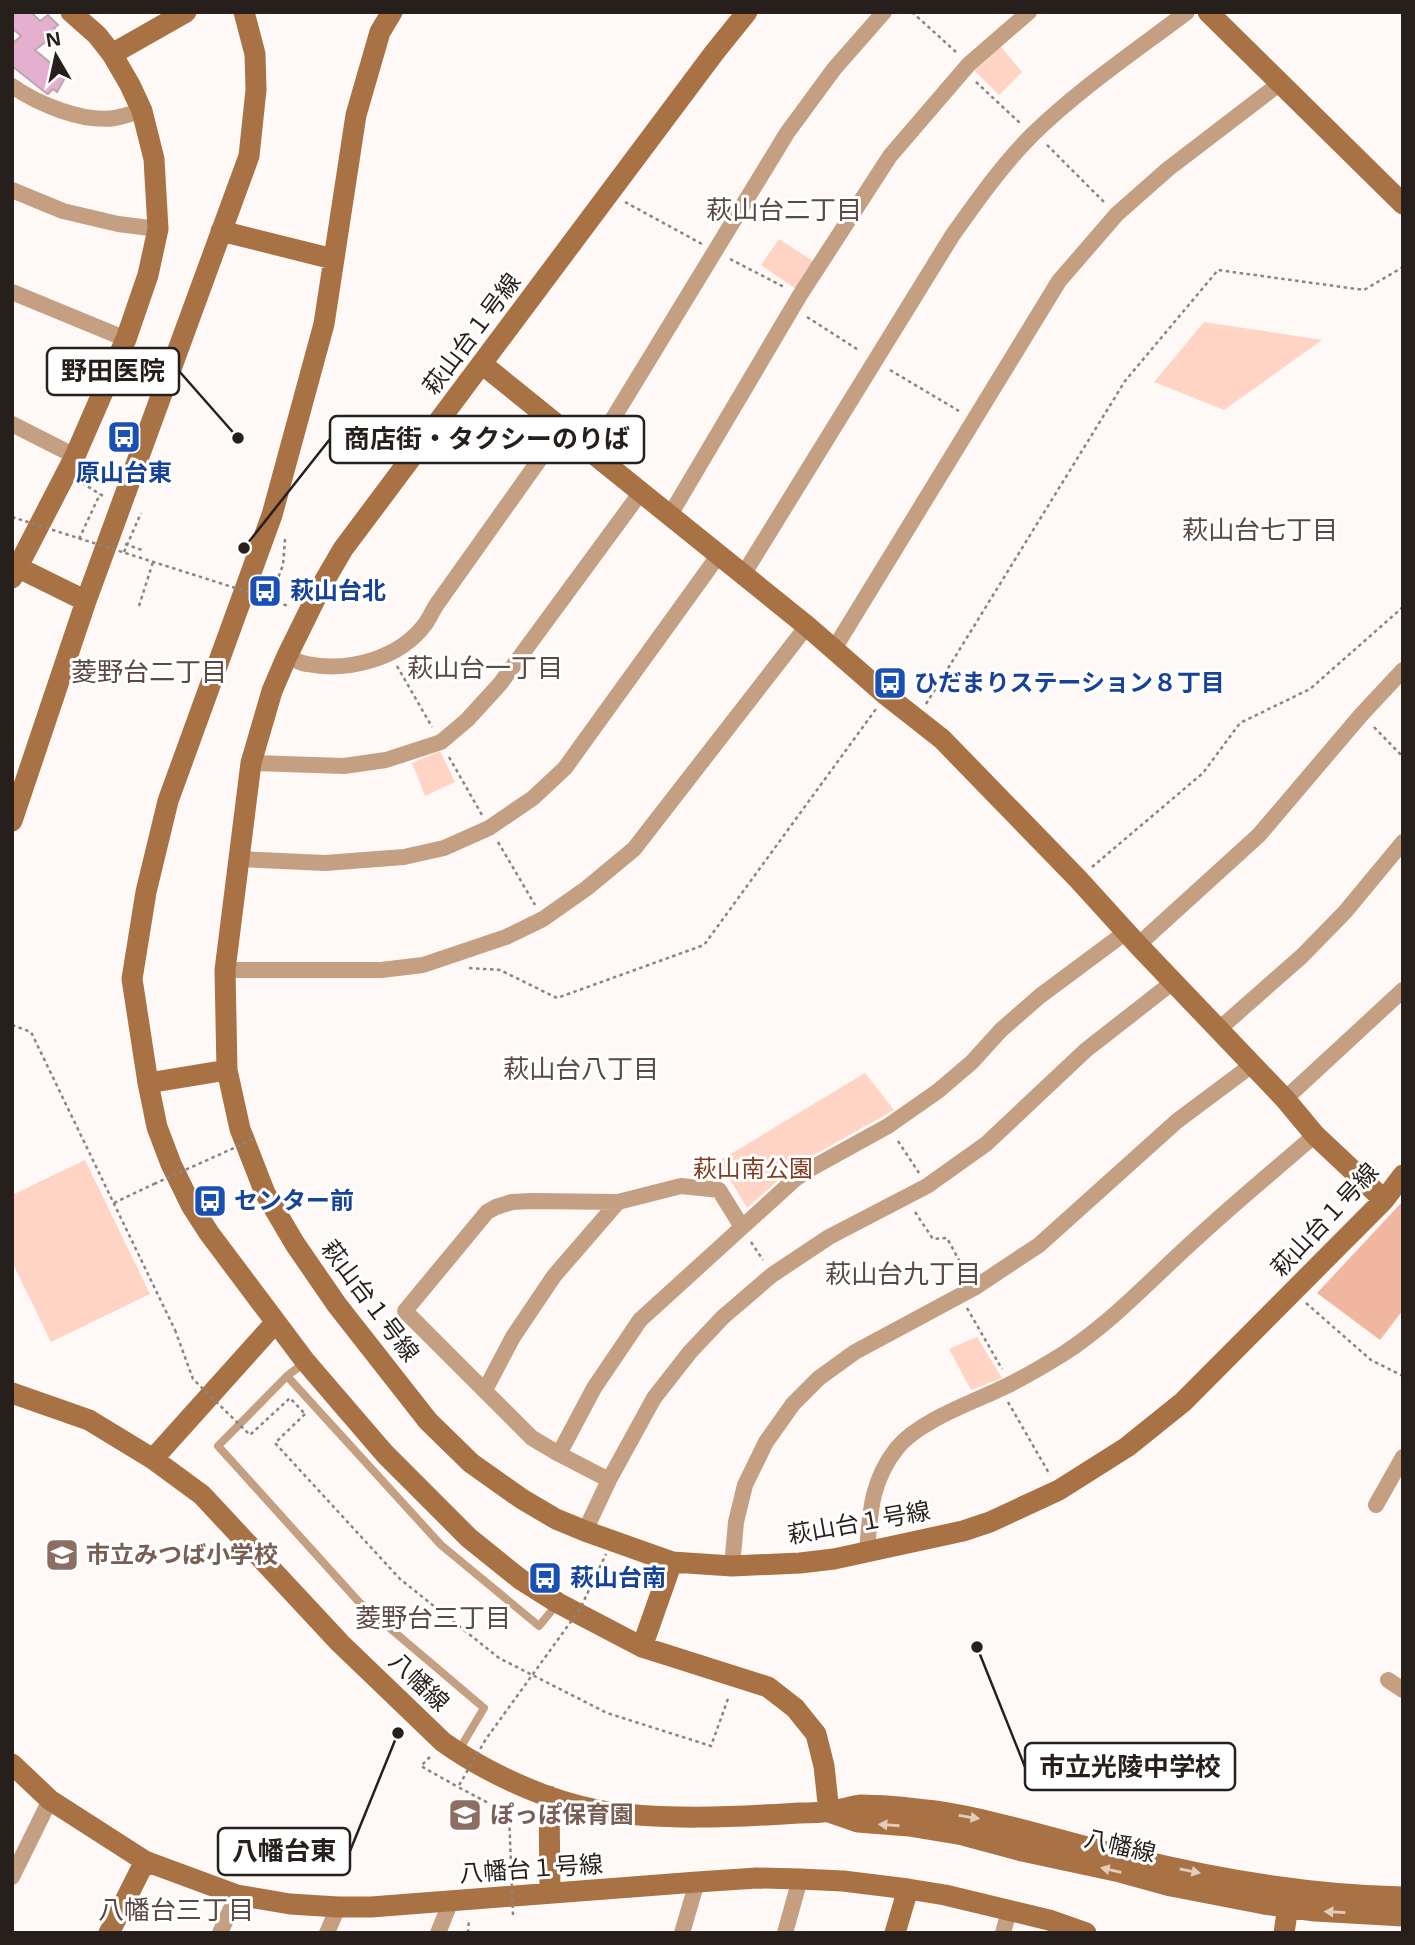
<svg xmlns="http://www.w3.org/2000/svg" width="1415" height="1945" font-family="'Open Sans','Noto Sans JP',sans-serif">
  <style>
    .green { fill: #ffd4c4 }
    .forest { fill: #f0b6a0 }
    .building { fill: #e5b0d0; stroke: #baa5b1; stroke-width: 2 }
    .lines { fill: none; stroke-linecap: round; stroke-linejoin: round }
    .path { stroke: #8b8581; stroke-width: 2.5; stroke-dasharray: 3.5 3.5; stroke-linecap: butt }
    .lane { stroke: #c49f82; stroke-width: 8 }
    .street { stroke: #c49f82; stroke-width: 16 }
    .secondary { stroke: #a87245; stroke-width: 21 }
    .path-bridge { stroke: #8b8581; stroke-width: 2.5; stroke-dasharray: 3.5 3.5; stroke-linecap: butt }
    .oneway { fill: #e1cebe }
    .labels { text-anchor: middle; stroke-width: 6; stroke-linejoin: round; paint-order: stroke }
    .street-label { font-size: 24px; fill: #271f1b; stroke: #fff }
    .transit-label { font-size: 24px; font-weight: bold; fill: #164399; stroke: #fff; text-anchor: start }
    .park-label { font-size: 24px; fill: #823c20; stroke: #fff }
    .education-label { font-size: 24px; font-weight: bold; fill: #785e54; stroke: #fff; text-anchor: start }
    .neighbourhood-label { font-size: 26px; fill: #5c4841; stroke: #fff }
    .leader { fill: none; stroke: #271f1b; stroke-width: 2.5 }
    .callout-dot { fill: #271f1b; stroke: #fff; stroke-width: 2.5 }
    .callout { fill: #fff; stroke: #271f1b; stroke-width: 2.5 }
    .callout-label { font-size: 26px; text-anchor: middle; font-weight: bold; fill: #271f1b }
  </style>
  <rect width="100%" height="100%" fill="#fef9f7"/>
  <path class="green" d="M997,42L1022,72L999,95L972,68Z
    M779,239L813,261L796,289L761,265Z
    M1204,322L1322,340L1224,410L1154,382Z
    M440,751L455,782L425,796L412,763Z
    M865,1073L894,1110L796,1165L747,1208L719,1161Z
    M85,1160L150,1294L51,1342L12,1262V1195Z
    M977,1337L1002,1378L971,1390L949,1349Z"/>
  <path class="forest" d="M1403,1201V1310L1380,1340L1317,1293Z"/>
  <path class="building" d="M12,12H31L40,21L48,15L58,25L54,28L57,33L35,50L66,76L57,92L53,89L48,94L46,93L12,66V44L21,36L12,28Z"/>
  <g class="lines">
    <path class="path" d="M912,12L956,52
      M976,82L1020,123
      M1047,145L1104,202
      M625,202L702,244
      M730,259L786,288
      M807,317L860,351
      M890,370L959,411
      M82,483L103,496
      M79,539L100,494
      M285,539L283,565L270,599L290,607
      M125,544L142,550
      M139,606L153,562
      M397,666L432,727
      M926,704L1125,381L1218,270L1364,290L1403,267
      M1374,727L1403,757
      M449,757L482,815
      M498,842L535,905
      M1092,867L1203,773L1240,723L1310,689L1403,607
      M469,968L500,970L557,998L704,945L876,709
      M12,1025L31,1032L175,1330
      M898,1141L919,1173
      M114,1203L154,1184
      M915,1212L933,1239L947,1238L967,1275
      M751,1242L763,1260
      M1306,1303L1371,1360L1403,1376
      M967,1308L1002,1369
      M1008,1402L1050,1475
      M305,1414L275,1443L400,1579L499,1658L607,1713L711,1746L729,1696
      M430,1757L421,1766L458,1787
      M468,1933L469,1919"/>
    <path class="lane" d="M304,1363L287,1376L218,1446L359,1602L484,1708L459,1750
      M287,1376L441,1545L539,1626L558,1603"/>
    <path class="street" d="M12,86C38,104 83,123 115,118C124,116 133,113 142,111
      M12,190L63,211L118,224L158,229
      M12,292L126,339
      M12,424L75,456
      M592,453L787,133L834,69L884,12
      M670,515L800,295L890,156L969,64L1029,12
      M743,575L952,236C976,202 1002,165 1032,135C1079,89 1134,52 1187,12
      M834,649L1059,281L1117,214L1168,169L1279,84
      M287,656C293,659 300,663 307,664C349,672 400,659 426,623C430,617 433,610 437,604L562,428
      M251,763L344,766L386,760L441,742L467,720L500,684L641,492
      M238,859L325,863L404,857L444,848L489,828L533,798L565,768L718,556
      M1138,945L1259,835L1361,715L1403,670
      M225,970H381L423,965L506,937L543,919L587,888L634,849L807,626
      M1218,1030L1302,956L1345,912L1403,842
      M1285,1099L1403,990
      M485,1390L513,1337L554,1276L618,1202
      M559,1454L594,1388L640,1320L794,1180L810,1169L888,1126L938,1091L972,1062L1001,1030L1040,996L1126,932
      M609,1480L559,1454L532,1438L405,1311L487,1212L496,1207L512,1202L531,1201L618,1202L681,1186L719,1190L742,1227
      M1376,1505L1403,1457
      M585,1531L609,1480L654,1398L690,1352L723,1317L772,1275L829,1237L927,1186L986,1144L1086,1050L1173,982
      M867,1552C870,1512 871,1481 897,1448C918,1422 968,1404 998,1390C1020,1380 1042,1367 1063,1354C1114,1321 1154,1276 1199,1236C1237,1201 1276,1169 1315,1135
      M732,1566L736,1522L745,1485L766,1442L793,1404L819,1378L855,1352L974,1288L1039,1245L1177,1121L1252,1065
      M1388,1680L1403,1690
      M12,1877L50,1800
      M220,1933L237,1895
      M327,1933L338,1907
      M438,1933L451,1901
      M682,1933L697,1882
      M785,1933L800,1879
      M1003,1933L1009,1911"/>
    <path class="secondary" d="M392,12L380,32L356,115L324,324L272,515L168,801L146,892L132,979L148,1083L157,1127L171,1164L191,1205L209,1233L305,1361L385,1454L469,1538L520,1579L558,1603L642,1647L768,1687L795,1708L816,1734L824,1766L829,1812
      M747,12L714,53L343,549L322,585L287,656L272,691L251,763L225,970L227,1070L240,1129L265,1193L295,1244L337,1305L428,1421L471,1463L522,1499L556,1519L585,1531L672,1562L732,1566L800,1563L834,1559L963,1531L990,1522L1059,1490L1127,1447L1183,1402L1384,1200L1403,1175
      M1208,12L1403,204
      M112,54L186,12
      M221,231L333,259
      M482,364L807,626L886,695L942,739L1078,879L1138,945L1285,1099L1315,1135L1384,1200
      M17,567L86,601
      M12,578L75,456L126,339L148,275L158,229L154,159L142,111L130,85L112,54L97,35L71,12
      M12,821L86,601L249,156L256,90L255,54L244,12
      M148,1083L227,1070
      M12,1393L89,1420L153,1459L202,1495L340,1643L443,1742C485,1772 547,1801 598,1810C659,1821 736,1817 799,1813C809,1813 820,1813 830,1811C841,1810 851,1806 861,1805C886,1805 911,1808 935,1811C1002,1821 1065,1843 1131,1858C1220,1880 1310,1895 1403,1897
      M153,1459L275,1323
      M642,1647L672,1562
      M12,1764L50,1800L145,1861L237,1895L290,1904L338,1907H371L697,1882L757,1878L800,1879L843,1881L908,1889L945,1895L1049,1920L1086,1933
      M549,1796L550,1892
      M829,1812L858,1822L909,1826L963,1835L1022,1851L1120,1872L1171,1886L1264,1904L1315,1911L1403,1916
      M109,1933L145,1861
      M895,1933L908,1889
      M1284,1933L1290,1893"/>
    <path class="path-bridge" d="M12,517L270,599
      M124,552L141,513
      M154,1184L254,1139
      M175,1330L193,1379L250,1435L290,1398L305,1414
      M513,1915L509,1814L458,1787L486,1739L580,1609L606,1554"/>
  </g>
  <defs><path id="oneway-solid" d="M-6-.8H1V-3.2L6.5 0L1 3.2V.8H-6Z" transform="scale(1.75)"/></defs>
  <g class="oneway">
    <use href="#oneway-solid" transform="translate(969 1817) rotate(9)"/>
    <use href="#oneway-solid" transform="translate(889 1825) rotate(-176)"/>
    <use href="#oneway-solid" transform="translate(1111 1870) rotate(-167)"/>
    <use href="#oneway-solid" transform="translate(1190 1871) rotate(12)"/>
    <use href="#oneway-solid" transform="translate(1335 1912) rotate(-177)"/>
  </g>
  <defs>
    <symbol id="bus-square" viewBox="-11 -11 22 22"><rect x="-9" y="-9" width="18" height="18" rx="4" fill="#1a4fb4" stroke="#fff"/><path d="M-5-6H5V4H4V6H2V4H-2V6H-4V4H-5ZM-3.5-4V0h7V-4ZM-3.5 1.2v1.5H-2V1.2ZM2 1.2v1.5H3.5V1.2Z" fill="#fff"/></symbol>
    <symbol id="school-square" viewBox="-11 -11 22 22"><rect x="-9" y="-9" width="18" height="18" rx="4" fill="#8d6e63" stroke="#fff"/><path d="M0-5L7-2L0 1L-7-2ZM-4 1L0 2.5L4 1V4Q0 6-4 4Z" fill="#fff"/></symbol>
  </defs>
  <g fill-rule="evenodd">
    <use href="#bus-square" x="105" y="418" width="38" height="38"/>
    <use href="#bus-square" x="246" y="572" width="38" height="38"/>
    <use href="#bus-square" x="871" y="664" width="38" height="38"/>
    <use href="#bus-square" x="191" y="1182" width="38" height="38"/>
    <use href="#school-square" x="43" y="1536" width="38" height="38"/>
    <use href="#bus-square" x="526" y="1559" width="38" height="38"/>
    <use href="#school-square" x="446" y="1796" width="38" height="38"/>
  </g>
  <g class="labels">
    <g class="street-label">
      <text transform="translate(472 334) rotate(-53)" y="8">萩山台１号線</text>
      <text transform="translate(1325 1220) rotate(-47)" y="8">萩山台１号線</text>
      <text transform="translate(370 1301) rotate(53)" y="8">萩山台１号線</text>
      <text transform="translate(859 1523) rotate(-10)" y="8">萩山台１号線</text>
      <text transform="translate(419 1682) rotate(44)" y="8">八幡線</text>
      <text transform="translate(1120 1846) rotate(13)" y="8">八幡線</text>
      <text transform="translate(531 1869) rotate(-4)" y="8">八幡台１号線</text>
    </g>
    <g class="transit-label">
      <text x="124" y="481" text-anchor="middle">原山台東</text>
      <text x="290" y="599">萩山台北</text>
      <text x="914" y="691">ひだまりステーション８丁目</text>
      <text x="234" y="1209">センター前</text>
      <text x="570" y="1586">萩山台南</text>
    </g>
    <g class="park-label">
      <text x="753" y="1177">萩山南公園</text>
    </g>
    <g class="education-label">
      <text x="86" y="1563">市立みつば小学校</text>
      <text x="490" y="1823">ぽっぽ保育園</text>
    </g>
    <g class="neighbourhood-label">
      <text x="784" y="219">萩山台二丁目</text>
      <text x="1260" y="539">萩山台七丁目</text>
      <text x="485" y="677">萩山台一丁目</text>
      <text x="149" y="681">菱野台二丁目</text>
      <text x="581" y="1078">萩山台八丁目</text>
      <text x="903" y="1283">萩山台九丁目</text>
      <text x="433" y="1627">菱野台三丁目</text>
      <text x="176" y="1919">八幡台三丁目</text>
    </g>
  </g>
  <path class="leader" d="M238 438L179 371M244 548L330 439M977 1647L1025 1767M398 1733L350 1851"/>
  <g class="callout-dot">
    <circle cx="238" cy="438" r="7"/>
    <circle cx="244" cy="548" r="7"/>
    <circle cx="977" cy="1647" r="7"/>
    <circle cx="398" cy="1733" r="7"/>
  </g>
  <g class="callout">
    <rect x="47" y="348" width="132" height="47" rx="7"/>
    <rect x="330" y="416" width="314" height="47" rx="7"/>
    <rect x="1025" y="1743" width="210" height="47" rx="7"/>
    <rect x="218" y="1828" width="132" height="47" rx="7"/>
  </g>
  <g class="callout-label">
    <text x="113" y="380">野田医院</text>
    <text x="487" y="448">商店街・タクシーのりば</text>
    <text x="1130" y="1776">市立光陵中学校</text>
    <text x="284" y="1860">八幡台東</text>
  </g>
  <rect width="1415" height="1945" fill="none" stroke="#271f1b" stroke-width="28"/>
  <g transform="translate(56 56) rotate(351)" stroke="#ffffff" stroke-width="5" paint-order="stroke">
  <path d="M0-5L12 26L0 18L-12 26Z" fill="#271f1b"/>
  <text y="-10" font-size="19" font-weight="bold" text-anchor="middle" fill="#271f1b">N</text>
  </g>
</svg>
